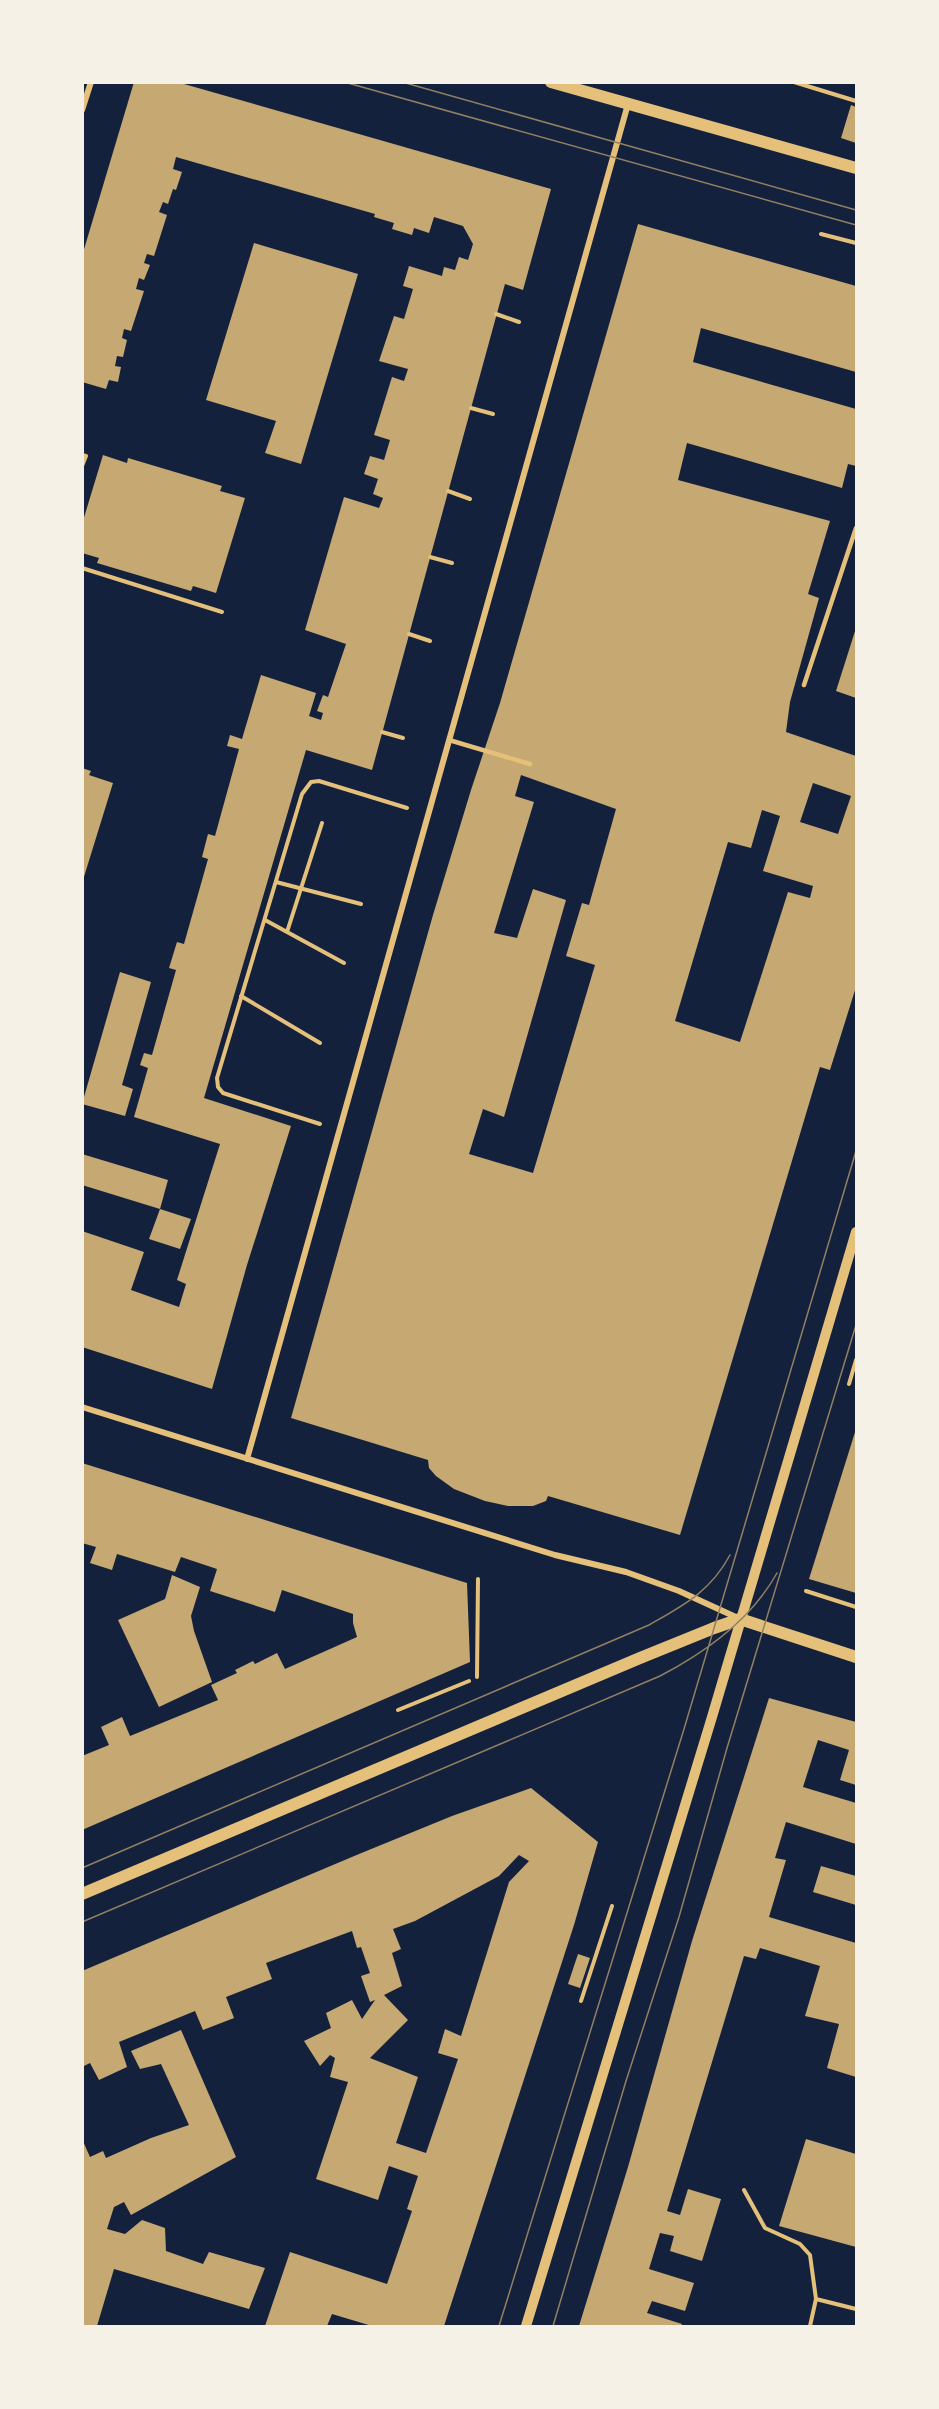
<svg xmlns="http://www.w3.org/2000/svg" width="939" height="2409" font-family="'Noto Serif',serif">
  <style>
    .building { fill: #c6a872; fill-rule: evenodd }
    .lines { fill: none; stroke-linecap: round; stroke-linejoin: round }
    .path { stroke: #e5c07b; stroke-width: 4 }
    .service { stroke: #e5c07b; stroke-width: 4.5 }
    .minor { stroke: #e5c07b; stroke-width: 6 }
    .tertiary { stroke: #e5c07b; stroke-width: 10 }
    .secondary { stroke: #e5c07b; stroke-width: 12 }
    .tram { stroke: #918062; stroke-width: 1.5 }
  </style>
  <rect width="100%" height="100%" fill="#14213d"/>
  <path class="building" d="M134,82H177L551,189L523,290L505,284L372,770L306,750L204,1098L291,1126L247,1265L212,1389L82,1347V1231L144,1252L131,1290L179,1307L186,1284L177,1280L220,1144L134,1117L148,1068L140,1065L144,1053L152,1055L176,970L169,968L177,942L184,944L208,859L202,857L208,834L215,836L239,749L227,746L230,735L242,739L261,675L316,693L309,716L321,720L323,713L317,711L323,695L328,697L346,644L305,630L344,497L379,508L383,498L373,494L378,479L364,474L370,456L384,460L390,440L374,435L392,377L404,381L408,369L379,361L394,316L404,319L413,289L403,286L409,266L442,276L444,267L455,270L459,257L468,260L473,244L463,226L434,217L429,233L414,228L412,235L392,229L394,223L374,217L375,214L176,157L173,169L182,172L176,190L173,189L168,204L163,202L159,212L167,215L154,256L147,254L144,263L150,265L144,280L139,278L136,289L144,291L131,331L124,329L122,338L127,340L123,357L117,356L115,366L121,367L118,382L109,380L106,389L82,382V256Z
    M851,105L856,107V143L841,138Z
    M638,224L856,286V372L701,328L693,362L856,409V466L848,464L842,488L687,443L678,480L830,521L808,594L819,598L790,702L786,732L856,756V987L830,1070L820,1067L680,1535L548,1496L546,1501L533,1506H508L485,1501L454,1489L436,1476L429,1468L428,1460L291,1418L433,915L471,790L500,703ZM521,775L616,809L589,905L582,903L566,956L595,965L533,1173L469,1154L483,1109L504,1117L566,900L533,889L517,938L494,933L534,802L515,796ZM813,783L851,796L838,834L800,822ZM762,810L780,816L763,871L813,886L810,898L788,892L740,1042L675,1021L728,842L751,848Z
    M254,243L358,274L301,464L265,453L276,421L206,400Z
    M103,455L127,463L128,458L222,486L220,491L245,498L216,593L193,586L191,591L97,563L99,558L82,553V524Z
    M856,628V698L836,691Z
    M82,768L91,771L89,775L113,783L83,880Z
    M120,972L151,982L122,1085L133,1089L125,1116L82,1104Z
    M82,1154L168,1180L160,1209L82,1185Z
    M160,1209L191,1219L180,1249L149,1239Z
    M856,1429V1593L809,1579Z
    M82,1463L467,1583L470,1662L82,1830V1756L109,1745L101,1727L122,1717L130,1736L218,1700L211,1685L237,1673L235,1670L253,1661L255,1664L277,1653L285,1669L357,1637L353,1623V1614L282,1590L275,1612L210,1591L217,1569L181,1557L175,1572L117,1554L112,1570L90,1563L96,1547L82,1543Z
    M172,1575L200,1587L191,1616L194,1631L212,1682L159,1707L118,1620L165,1599Z
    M769,1698L856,1722V1785L840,1780L849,1750L818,1740L803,1787L856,1803V1844L786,1822L775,1858L786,1860L769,1917L856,1943V2077L827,2068L839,2024L805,2016L820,1966L760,1948L756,1959L744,1956L667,2211L680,2215L688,2189L721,2199L702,2261L670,2251L674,2236L660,2233L649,2269L694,2283L685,2311L652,2301L647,2313L682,2324L681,2326H579L628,2167L692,1941Z
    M531,1788L598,1842L574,1925L444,2326H372L332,2314L327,2326H265L290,2252L387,2284L412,2211L407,2209L418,2176L389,2166L378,2200L316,2179L348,2082L330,2077L335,2058L330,2055L320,2066L304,2041L331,2028L326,2013L352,2000L362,2019L375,2000L370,2002L361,1976L370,1973L361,1947L357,1948L352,1931L266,1963L272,1979L226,1997L234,2018L203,2030L195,2011L119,2042L127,2067L99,2080L90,2063L82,2067V1971L359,1854L452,1816ZM519,1855L529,1861L509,1882L461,2036L445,2029L438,2053L458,2059L426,2153L396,2143L418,2077L370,2058L408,2020L384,1995L402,1986L392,1953L401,1949L393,1929L415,1921L499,1876Z
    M821,1866L856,1876V1905L813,1892Z
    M578,1954L590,1958L580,1988L568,1984Z
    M181,2030L236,2157L131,2215L124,2202L114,2207L107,2229L125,2234L142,2220L165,2228L166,2251L203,2264L209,2252L265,2268L249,2309L114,2269L97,2326H82V2139L90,2157L103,2151L106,2158L151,2138L189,2125L161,2064L140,2069L131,2051Z
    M806,2139L856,2154V2247L779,2226Z"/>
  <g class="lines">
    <path class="path" d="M794,82L856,101
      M821,234L856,243
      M496,314L519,322
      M471,408L493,414
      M82,455L86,456L82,466
      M448,491L470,499
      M430,557L452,563
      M82,568L222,612
      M409,634L430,641
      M382,732L403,738
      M276,882L361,904
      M265,920L344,963
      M287,932L322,823
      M241,996L320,1043
      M320,1124L223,1093L218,1087L217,1078L302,794L311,782L319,781L407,808
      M849,1384L856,1360
      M806,1591L856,1607
      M477,1677L478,1579
      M398,1710L469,1681
      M581,2001L612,1906
      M744,2190L765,2228L800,2244L810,2255L816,2299L810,2326
      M816,2299L856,2309"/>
    <path class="service" d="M804,685L856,528
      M449,740L530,764"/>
    <path class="minor" d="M82,110L91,82
      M82,1407L555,1555L626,1572L679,1591L738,1618
      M247,1459L628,104"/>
    <path class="tertiary" d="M526,2326L712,1717L856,1232"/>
    <path class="secondary" d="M551,82L856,168
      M82,1894L640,1658L714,1628L740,1619L856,1657"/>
    <path class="tram" d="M344,82L856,225
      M402,82L856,210
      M82,1868L649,1625C684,1605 710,1592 730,1555
      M82,1922L660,1676C706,1652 751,1620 777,1573
      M499,2326L684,1729L856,1151
      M553,2326L626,2081L679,1917L727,1748L856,1325"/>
  </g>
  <rect width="939" height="2409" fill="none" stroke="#f6f1e7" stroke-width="168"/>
</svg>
